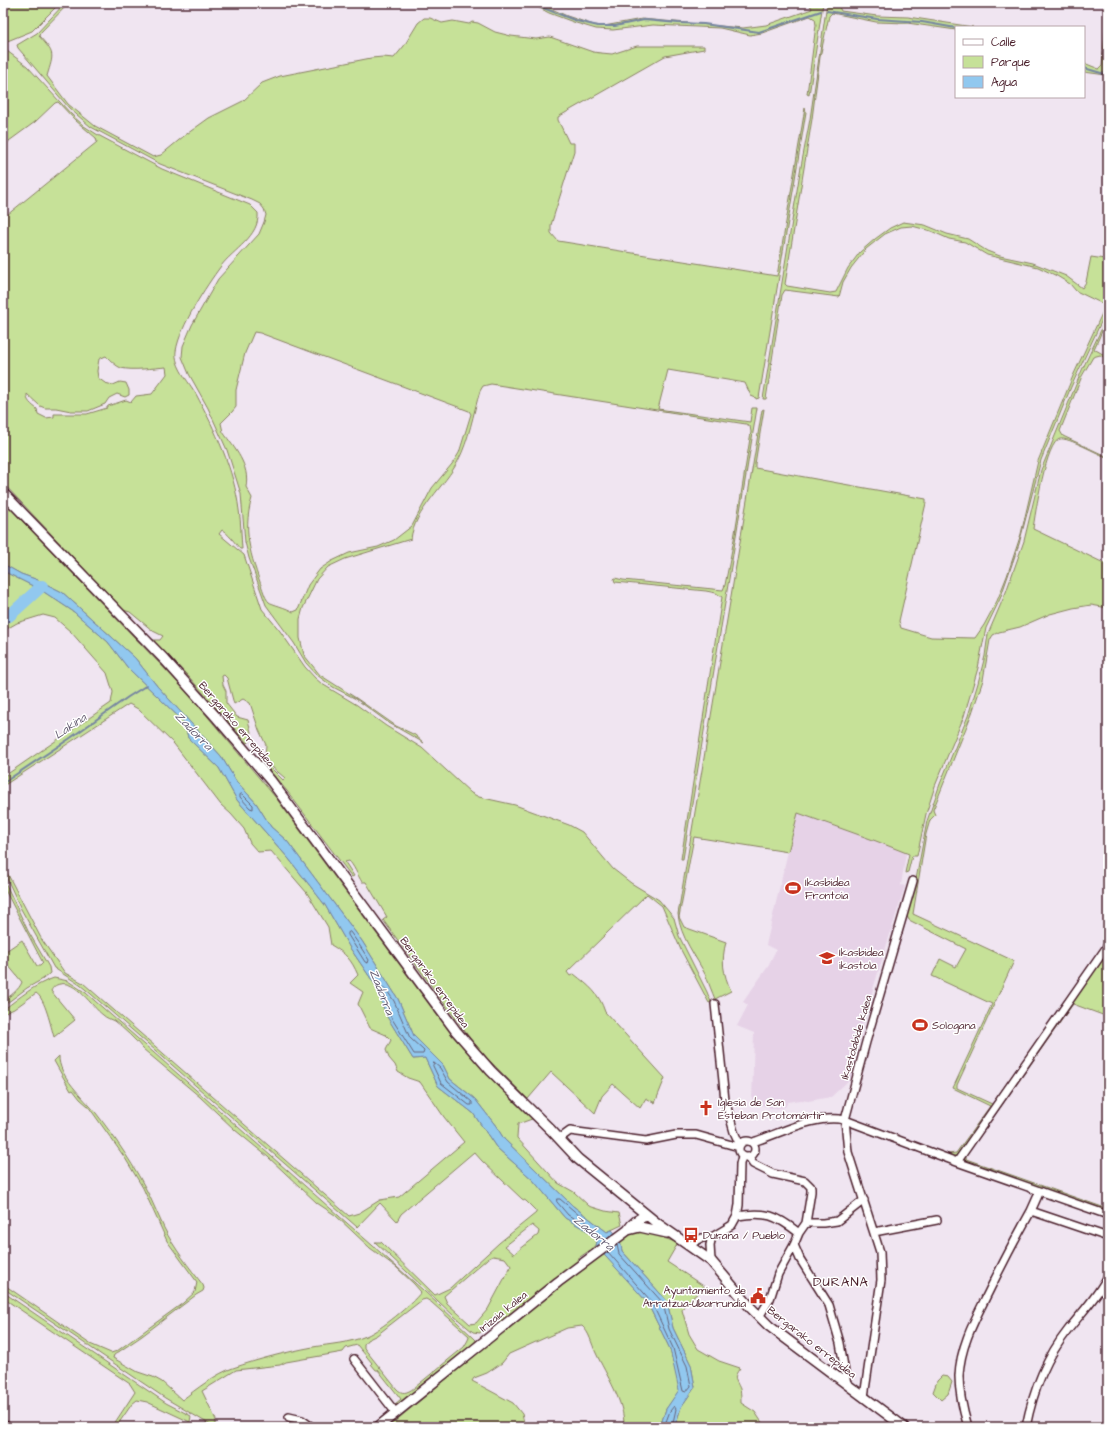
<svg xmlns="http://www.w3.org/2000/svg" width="1111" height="1430" font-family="'Architects Daughter',sans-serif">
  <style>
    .built { fill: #e6d2e7 }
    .green { fill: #c6e198; stroke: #888062; fill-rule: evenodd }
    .water { fill: #91c8ef; stroke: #7584a1 }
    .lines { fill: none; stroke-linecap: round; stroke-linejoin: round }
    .shore { stroke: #666379; stroke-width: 1 }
    .stream { stroke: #7584a1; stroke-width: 2 }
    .river { stroke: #91c8ef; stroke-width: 12 }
    .street-casing { stroke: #4a1f2b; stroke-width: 10 }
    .secondary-casing { stroke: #4a1f2b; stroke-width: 12 }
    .street { stroke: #fff; stroke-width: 7 }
    .secondary { stroke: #fff; stroke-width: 9 }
    .labels { text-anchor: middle; stroke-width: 3; stroke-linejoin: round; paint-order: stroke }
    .street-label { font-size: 11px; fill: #4a1f2b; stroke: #fff }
    .poi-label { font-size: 11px; fill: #4a1f2b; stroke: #fff; text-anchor: start }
    .water-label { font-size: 12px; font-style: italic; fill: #635a70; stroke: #fff }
    .quarter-label { font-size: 13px; letter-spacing: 1px; fill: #4a1f2b; stroke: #fff }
  </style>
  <rect width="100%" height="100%" fill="#f0e5f1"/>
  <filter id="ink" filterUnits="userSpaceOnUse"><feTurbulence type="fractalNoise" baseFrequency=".025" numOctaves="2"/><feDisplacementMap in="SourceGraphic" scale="8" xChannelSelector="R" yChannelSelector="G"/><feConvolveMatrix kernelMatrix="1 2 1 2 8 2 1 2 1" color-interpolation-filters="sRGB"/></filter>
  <g filter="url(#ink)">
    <path class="built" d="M797,813L876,841L906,853L901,885L905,886L859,1034L858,1049H855L851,1058L854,1063L851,1076L848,1081L831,1097L808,1101L801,1100L788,1102L785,1107L774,1109L752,1102L754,1033L737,1026L748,1005L743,1002L767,968L776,950L766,945Z"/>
    <path class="green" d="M3,3H60L32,31L5,42H3Z
      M65,3H69L40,33L39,36C55,54 54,53 47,76L68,104L95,126L153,157L161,155L184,136L209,118L243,101L262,83L280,76L371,58L383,57L394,58L404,46L418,23L424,18H430L442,23L453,21L469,24L472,22L478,23L495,32L511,36L536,39L550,37L593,52L601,53L612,54L637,46H704V49L665,56L558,117V120L569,143H574V151L551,225V233L558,241L777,276L805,108L806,112L759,398L756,399V398L751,396L745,383L668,370L658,409L750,422L752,408H757L683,859H681L722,597L716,593L706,591L615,582L614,579L615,578L623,580L723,590L725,585L734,539L751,432L750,426L746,424L491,384L483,386L480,391C473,414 469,440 458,461C446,485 414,511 411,539L345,559L328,567L317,579L303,608L300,619V638L304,655L320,675L356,698L396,726L415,735L424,743L389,723L356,699L333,687L317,675L306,663L294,643L266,605L249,558L245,542L241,494L235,475L227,450L208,408L189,374L182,357L183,346L192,325L218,279L259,234L264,222L266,215L264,209L260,204L252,200L160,164L91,127L69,108L18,48L17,45L37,33ZM254,332L260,333L469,411L471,414L459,453L452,464L432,488L412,526L394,540L378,547L349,553L332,561L320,569L308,585L298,610L293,612C288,608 271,604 269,602C267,600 266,598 265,596C253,562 241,534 252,498L246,487C250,465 235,449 223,432L221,423L232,412L236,407V390L245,353Z
      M530,3H539L567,16L594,25L604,26L642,19L743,28L766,25L812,9L809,3H814L816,5L823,3L809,95L807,94L816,25L815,19L810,16L762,33L750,35L720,28L653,25L613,30L596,29L576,23L549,13Z
      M827,3H837L841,11L877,16L908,17L973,27H956V30L907,23L876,22L832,13L829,16L820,57L812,119L785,284L787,286L830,293L836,292L848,268L860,252L875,239L890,228L903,222L925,225L947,234L968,239L987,251L1000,256L1033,263L1066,276L1082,288L1086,282L1091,257L1105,259L1108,226V307L1071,387L1041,460L1019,544L1000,599L986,628L978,668L964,716L935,786L926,814L917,856H912L908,872L905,873L909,854L876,841L798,813L788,852L694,837L679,917L684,927L726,942C721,961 723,973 731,991L715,999C712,992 709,984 706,976C696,956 680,937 678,914L762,410L764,409L755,464V468L926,499V503L899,621L901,628L931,637L975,638L984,625L997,601L1007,576L1021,534L1038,461L1073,376L1105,307L1103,304L1076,291L1070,284L1057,276L1038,267L987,255L965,242L949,239L931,231L912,226L901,227L885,234L866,249L851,268L843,282L839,297L785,290L782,295L766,399H763L800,172L810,119Z
      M1108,3V48L1106,75L1084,72V63L1099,69L1102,66Z
      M3,48L27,66L71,114L84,126L98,135L162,169L250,205L258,213C260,236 233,250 221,266C206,286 180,326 176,351C174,366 189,382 196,394C215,430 234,469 239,510C241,522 241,536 242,549H240C236,544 227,532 222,530L219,534L244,555L262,609L280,631L305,667L315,678L322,684L357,705L386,726L422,748L471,793L479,797L515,805L569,825L582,832L613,869L631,883L659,900L674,918L679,936L707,992L711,1002L709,1003L681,950L662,906L647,894L567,972L570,976L574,974C589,986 599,993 605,1012L665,1078L655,1103L646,1098L640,1108L613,1084L602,1096L595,1113L551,1072L528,1099L487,1058L472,1041L383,920L387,917L366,882H362C358,876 353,864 349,861L345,862L354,876L352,877L287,791L259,758H261L283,780L285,778L272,767L265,758L266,745L259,730L250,703L243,699L234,704L227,678L224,675L222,676L223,685L226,691V703L237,717L248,720L251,732L250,740L247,743L189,677L153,640H160L163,636L153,631L130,612L123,610L3,483V204L7,215L97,142L96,138L75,120L58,102L55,103L35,122L9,141L3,150ZM106,356C110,360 116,366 121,368C132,371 154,368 166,367L167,374L152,394L136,396L131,402L126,400L108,406L107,408L87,414H54V417L46,418L38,414L37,409C32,405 26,401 27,394L40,406L45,408H56L71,411H88L105,404L109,398L117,394L125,397L129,395V390L126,383L120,382L113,385L105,383L98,378L97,371L99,359Z
      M1108,315V318L1094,349L1108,357V359L1100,355L1093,357L1082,376L1060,431L1063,436L1108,457V458C1098,454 1068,437 1060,439C1046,441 1035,515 1033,529L1108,565V608L1091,605L1073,608L1050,614L1020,627L999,632L993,635L990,640L983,680L972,713L933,810L935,815L930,820L926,834L913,914L1014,961L957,1085V1088L992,1104L1108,939V942L960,1153L953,1157L948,1155V1154L956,1153L990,1106L953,1088L992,1004L932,976L940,959L956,967L966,949L909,920L907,916L914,890L927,821L940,784L968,716L978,683L985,656L988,634L1006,592L1024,541L1041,470L1082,370Z
      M3,501L187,692L276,798L451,1034L484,1070L522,1107L532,1119L518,1124L517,1138L558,1183L574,1192L589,1206L605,1211L619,1213L622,1225L607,1232L573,1206L504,1139L496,1126L475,1099L450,1079L443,1065L414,1036L398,999L362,941L287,841L271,827L256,803L236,781L221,756L157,686L135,658L62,592L38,580L21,574L3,564Z
      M3,571L41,590L74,612L108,642L128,668L185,723L188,738L219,768L237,800L289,859L325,905L350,948L376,986L386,1015L413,1059L425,1058L438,1086L473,1113L496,1147L533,1180L565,1218L598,1237L596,1246L577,1259L578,1262L533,1295L500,1323L491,1318L480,1333L473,1332L454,1316L375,1242H381L435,1295L450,1288L499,1243L536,1213V1211L526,1201L522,1199L482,1161L474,1152L401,1214L397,1221L380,1203L357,1227L91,994L80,985L54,968L21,909L3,870V865L42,940L65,973L83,983L349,1216L359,1213L380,1200L399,1197L464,1142L444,1117L420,1082L408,1078L398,1072L395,1065L389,1058L386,1050L391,1040L386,1035L370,1028L358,1004L363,992L350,983L358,975C351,959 346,954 331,945L328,927L307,893L271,851L258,852L250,843L244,829L231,814L221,805L174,744L138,709L129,704L3,786V777L111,703L113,692L107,673L71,632L55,618L43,615L17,623L3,631ZM532,1225L539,1231L538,1235L514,1254L505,1246ZM493,1256L505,1258L511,1266L488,1309L476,1323L470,1324L447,1303L444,1296L487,1259Z
      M3,878L28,931L49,967L50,973L43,979L27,988L3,1006V1001C10,996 19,990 22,982L3,959V953L22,940L37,966H40L43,963L5,890L3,885Z
      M1108,949V1017L1073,1004L966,1156V1159L1108,1209V1212L964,1162L962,1157Z
      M54,978L68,981L86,993L423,1290L474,1338L476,1340L472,1347L399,1407L394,1405L401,1399L378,1370H376L371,1364L372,1363L357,1345L346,1348L343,1352L286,1362L280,1365L236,1370L202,1391L216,1420L214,1427L165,1398L3,1288V1284L90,1344L111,1353L117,1351L183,1303L195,1292L197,1282L167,1241L143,1188L125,1158L88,1106L80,1099L73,1090L71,1091L54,1061L59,1056C58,1076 84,1098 96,1113C116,1139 136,1168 150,1197C155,1207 159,1218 164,1228C174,1248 189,1267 203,1285L204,1288L203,1291L196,1295L142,1336L114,1355L113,1358L138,1372L153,1377L162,1382L182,1400C195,1390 217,1373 233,1368C259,1359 286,1352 313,1347C330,1344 350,1343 366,1336C382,1329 411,1305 421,1292L414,1284L396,1267L370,1248L335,1215L317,1203L268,1157L235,1130L200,1097L143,1049C135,1039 124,1029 114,1021C110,1019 106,1018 103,1015C92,1007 76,980 60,984C55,985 53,987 51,991L75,1020L54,1037C51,1027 45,998 36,993L14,1009L3,1014V1010C19,998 35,984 54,978ZM426,1299L431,1302L469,1336L468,1340L464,1347L414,1388C407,1393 402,1395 396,1388L364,1348V1344L367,1340L377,1335L422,1300Z
      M635,1231L647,1232L678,1243L667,1262L705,1287L685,1304L682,1310L689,1334L698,1349L719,1361L740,1368C732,1379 736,1379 740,1389C741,1393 741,1398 741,1403L755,1412L765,1427H675L681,1407L695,1387L691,1365L673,1328L667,1301L622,1251L620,1242Z
      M604,1254L647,1302L670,1349L680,1390L666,1409L660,1427H624C625,1402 606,1375 596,1353C591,1343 590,1333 582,1326L567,1328L509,1354L502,1363L487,1373L474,1378L472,1381L513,1403L522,1414L525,1427H388L557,1288Z
      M3,1292L166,1403L191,1416L190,1422L147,1402L137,1400L132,1404L116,1427H112L135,1392L130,1384L3,1298Z
      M942,1376L948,1377L952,1382L948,1394L941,1400L933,1392L937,1381Z"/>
    <path class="water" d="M3,564L21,574L38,580L62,592L135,658L157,686L221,756L236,781L256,803L271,827L287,841L362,941L398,999L414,1036L443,1065L450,1079L475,1099L496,1126L504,1139L573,1206L607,1232L612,1230L620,1239L622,1251L667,1301L673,1328L691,1365L695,1387L681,1407L675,1427H660L666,1409L679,1390L670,1349L647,1302L596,1246L598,1237L565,1218L533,1180L496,1147L473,1113L438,1086L425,1058L413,1059L386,1015L376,986L350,948L325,905L289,859L237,800L219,768L188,738L185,723L128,668L108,642L74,612L41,590L3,571Z"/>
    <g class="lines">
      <path class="shore" d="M242,794L253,805V809L250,808L240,797V795Z
        M350,932L358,943L369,960L368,963L365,962L348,935V933Z
        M383,988H385L394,1001L410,1038L424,1051L423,1054H414L389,1014L382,990Z
        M434,1063L440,1068L448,1082L472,1102V1105H469L441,1083L433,1066Z
        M557,1199H560L586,1221V1224H583L568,1215L557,1202Z
        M608,1252L651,1301L673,1348L683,1391L686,1392L691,1386L687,1366L669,1329L663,1303L619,1254L617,1245
        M664,1427L670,1411L674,1406L676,1409L672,1427"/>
      <path class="stream" d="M534,3L546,9L577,21L598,26H615L644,20L678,23L704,24L759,32L821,11
        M827,11L877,19L922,22L956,28
        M1084,68L1108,75
        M3,783L69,739L128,697L147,685"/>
      <path class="river" d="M3,617L9,616L42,586"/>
      <defs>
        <path id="street" d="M715,1004L725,1100L734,1132L740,1145
          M559,1139L570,1131L646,1141L676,1135H696L739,1147
          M739 1149a8 8 0 1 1 16 0a8 8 0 1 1-16 0Z
          M752,1143L756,1141C783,1132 816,1114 845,1120L957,1162L1108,1215
          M749,1158L753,1164L773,1174L805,1181L811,1187V1192L806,1223L799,1233L794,1245L778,1274L770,1299L759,1317
          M957,1162L1108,945
          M1031,1211L1040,1191
          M737,1216C766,1211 776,1215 799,1233
          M806,1223H823L837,1221L864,1200
          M874,1232L937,1220
          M689,1245L702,1238L712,1237L732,1225L737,1216L739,1205L740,1164L742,1156
          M794,1245L800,1259L829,1305L840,1343L847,1384
          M711,1261L710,1245L712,1237
          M354,1359L396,1413
          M864,1397L881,1280L880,1252L848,1152L845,1120L866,1042L913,881
          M289,1417L302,1420L312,1427
          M3,1424L8,1427
          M968,1427C963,1410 959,1393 959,1376C960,1344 978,1314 991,1287C1004,1261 1017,1236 1031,1211L1108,1237
          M1026,1427C1033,1391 1045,1359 1068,1330C1082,1312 1097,1297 1108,1276"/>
        <path id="secondary" d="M3,493L165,660L217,718L271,781L456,1031L491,1071L551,1130L578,1159L658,1224L711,1261L751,1308L769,1326L904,1427
          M628,1230L640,1227L667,1233
          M378,1427L558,1282L628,1230C633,1222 638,1218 647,1216"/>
      </defs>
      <use href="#street" class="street-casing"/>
      <use href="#secondary" class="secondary-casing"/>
      <use href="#street" class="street"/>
      <use href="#secondary" class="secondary"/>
    </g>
  </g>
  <defs>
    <symbol id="stadium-bare" viewBox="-9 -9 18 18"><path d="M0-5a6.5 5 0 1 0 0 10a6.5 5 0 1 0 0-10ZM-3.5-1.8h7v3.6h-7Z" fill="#c8321e" stroke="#fff" stroke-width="2.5" paint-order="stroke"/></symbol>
    <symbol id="school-bare" viewBox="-9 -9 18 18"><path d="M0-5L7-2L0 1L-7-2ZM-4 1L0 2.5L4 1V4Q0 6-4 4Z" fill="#c8321e" stroke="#fff" stroke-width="2.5" paint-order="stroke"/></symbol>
    <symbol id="church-bare" viewBox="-9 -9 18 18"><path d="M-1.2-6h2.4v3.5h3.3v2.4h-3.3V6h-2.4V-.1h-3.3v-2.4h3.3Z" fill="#c8321e" stroke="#fff" stroke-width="2.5" paint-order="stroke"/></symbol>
    <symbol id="bus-bare" viewBox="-9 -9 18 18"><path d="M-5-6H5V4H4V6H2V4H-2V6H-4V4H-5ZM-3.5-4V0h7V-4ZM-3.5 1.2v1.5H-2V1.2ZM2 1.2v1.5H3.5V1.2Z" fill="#c8321e" stroke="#fff" stroke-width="2.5" paint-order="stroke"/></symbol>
    <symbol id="civic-bare" viewBox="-9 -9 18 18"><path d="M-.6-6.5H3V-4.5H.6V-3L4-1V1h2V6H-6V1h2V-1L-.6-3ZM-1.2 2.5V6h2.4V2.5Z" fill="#c8321e" stroke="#fff" stroke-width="2.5" paint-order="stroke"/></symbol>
  </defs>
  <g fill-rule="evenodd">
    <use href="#stadium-bare" x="782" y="877" width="22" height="22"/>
    <use href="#school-bare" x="816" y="947" width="22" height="22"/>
    <use href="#stadium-bare" x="909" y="1014" width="22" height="22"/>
    <use href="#church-bare" x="695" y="1097" width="22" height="22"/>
    <use href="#bus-bare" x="680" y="1224" width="22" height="22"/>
    <use href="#civic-bare" x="747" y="1285" width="22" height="22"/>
  </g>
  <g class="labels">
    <g class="street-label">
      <text transform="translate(237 724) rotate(49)" y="4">Bergarako errepidea</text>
      <text transform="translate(435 982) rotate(54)" y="4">Bergarako errepidea</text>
      <text transform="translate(856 1037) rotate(-74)" y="4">Ikastolabide kalea</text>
      <text transform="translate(503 1311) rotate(-39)" y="4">Irizaia kalea</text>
      <text transform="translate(812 1342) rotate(38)" y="4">Bergarako errepidea</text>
    </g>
    <g class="poi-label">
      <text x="805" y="886">Ikasbidea<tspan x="805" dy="13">Frontoia</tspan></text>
      <text x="839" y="956">Ikasbidea<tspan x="839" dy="13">ikastola</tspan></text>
      <text x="932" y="1029">Sologana</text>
      <text x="718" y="1106">Iglesia de San<tspan x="718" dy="13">Esteban Protomártir</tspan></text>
      <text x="703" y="1239">Durana / Pueblo</text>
      <text x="746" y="1294" text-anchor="end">Ayuntamiento de<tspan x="746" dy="13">Arratzua-Ubarrundia</tspan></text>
    </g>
    <g class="water-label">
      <text transform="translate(70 726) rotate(-34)" y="4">Lakina</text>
      <text transform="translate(194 731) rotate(46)" y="4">Zadorra</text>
      <text transform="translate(382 992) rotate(69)" y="4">Zadorra</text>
      <text transform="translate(594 1233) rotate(39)" y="4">Zadorra</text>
    </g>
    <g class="quarter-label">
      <text x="841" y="1286">DURANA</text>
    </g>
  </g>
  <rect width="1111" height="1430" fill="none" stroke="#fff" stroke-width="16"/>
  <rect x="8" y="8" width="1095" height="1414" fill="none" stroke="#4a1f2b" stroke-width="1.5" filter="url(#ink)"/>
  <rect x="955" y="26" width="130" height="72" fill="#ffffff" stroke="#b7a5aa"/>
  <rect x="963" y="39" width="20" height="6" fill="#ffffff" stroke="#b7a5aa"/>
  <text x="991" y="46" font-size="12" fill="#4a1f2b">Calle</text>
  <rect x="963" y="56" width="20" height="12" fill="#c6e198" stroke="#b7a5aa"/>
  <text x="991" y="66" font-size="12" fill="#4a1f2b">Parque</text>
  <rect x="963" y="76" width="20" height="12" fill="#91c8ef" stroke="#b7a5aa"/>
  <text x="991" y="86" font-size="12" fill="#4a1f2b">Agua</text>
</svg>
